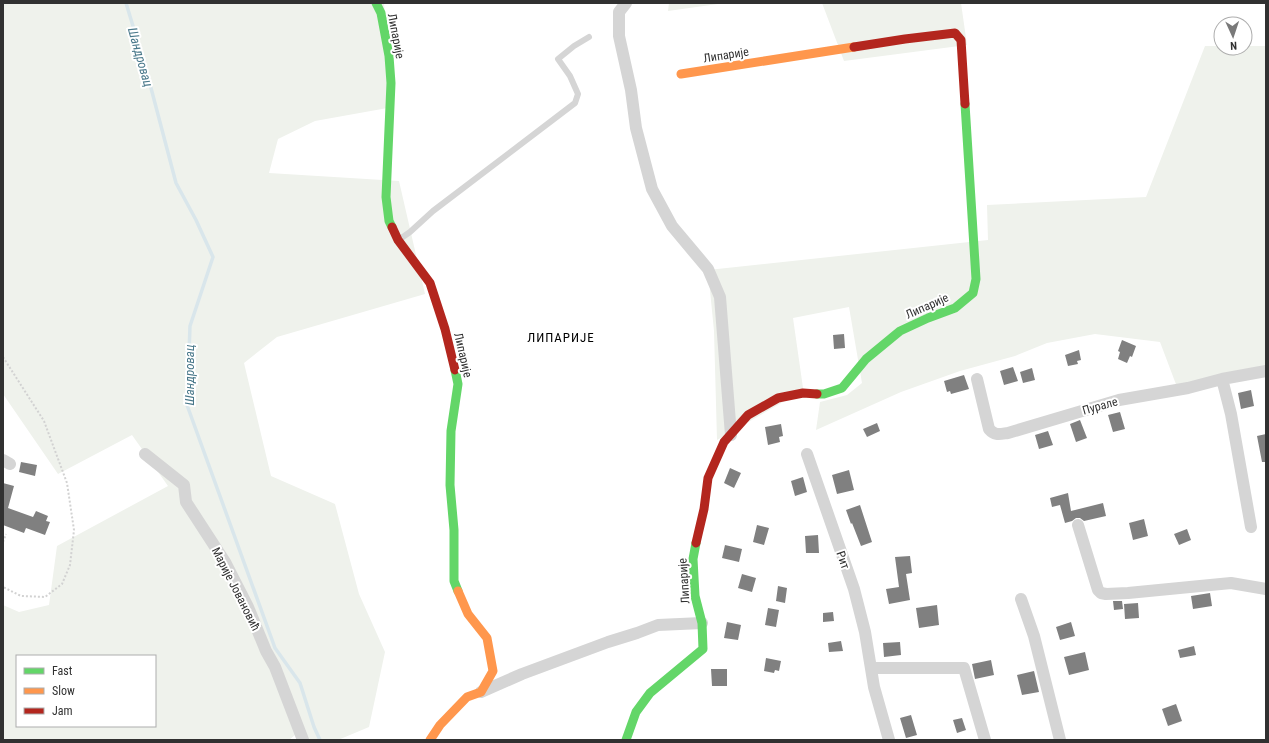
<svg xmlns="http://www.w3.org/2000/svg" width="1269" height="743" font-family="'Roboto Condensed',sans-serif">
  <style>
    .green { fill: #eff2ec; fill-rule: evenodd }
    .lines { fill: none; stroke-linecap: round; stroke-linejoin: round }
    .stream { stroke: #d9e6eb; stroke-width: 3.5 }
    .building { fill: #808080 }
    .path { stroke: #d2d2d2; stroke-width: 2; stroke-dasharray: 2 2; stroke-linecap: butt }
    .lane { stroke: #d5d5d5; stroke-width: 6 }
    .street { stroke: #d5d5d5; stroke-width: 12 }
    .fast { stroke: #63d668; stroke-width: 9 }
    .slow { stroke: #ff974d; stroke-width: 9 }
    .jam { stroke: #b3261e; stroke-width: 9 }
    .labels { text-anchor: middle; stroke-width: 4; stroke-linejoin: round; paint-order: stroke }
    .street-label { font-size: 12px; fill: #313131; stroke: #fff }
    .water-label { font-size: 13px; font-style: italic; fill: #49788a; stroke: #fff }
    .neighbourhood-label { font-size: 13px; letter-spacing: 1px; fill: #000; stroke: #fff }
  </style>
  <rect width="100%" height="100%" fill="#fff"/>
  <path class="green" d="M3,3H384L393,107L315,121L278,139L269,173L399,181L425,294L277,337L244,363L271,476L335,504L359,594L385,652L369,727L338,740H299L295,735L289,740H3V605L19,612L49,605L57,546L168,486L132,435L58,474L3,394ZM17,656H155V726H17Z
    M669,3H725L668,11Z
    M822,3H961L967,45L844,61Z
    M1205,46H1221V48H1245V46H1266V367L1177,387L1160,342L1095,334L1047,343L1015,356L960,371L901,392L816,430L820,402L847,395L862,383L849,307L793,318L804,395L790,398L717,440L714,331L708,270L988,240L987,205L1146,197Z"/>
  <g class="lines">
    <path class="stream" d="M126,3L146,69L176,183L196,220L213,257L190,326L187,405L275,648L300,683L314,727L320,740"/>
  </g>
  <path class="building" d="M844,334L845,348L834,349L833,335Z
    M1122,340L1136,346L1132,357L1130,356L1127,363L1118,359L1120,352L1118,351Z
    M1079,350L1081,360L1077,361L1078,364L1068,366L1065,355Z
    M1013,367L1018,381L1004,385L1000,371Z
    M1032,368L1035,380L1023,383L1020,372Z
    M964,375L969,389L951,394L950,391L947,392L944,381Z
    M1251,390L1254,406L1241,409L1238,393Z
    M1120,412L1125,429L1113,432L1108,415Z
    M1080,420L1087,438L1076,442L1070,424Z
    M877,423L880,431L867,437L863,429Z
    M781,424L783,436L779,437L780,442L768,445L765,427Z
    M1048,431L1053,445L1039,449L1035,435Z
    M1266,434V462H1262L1257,436Z
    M21,462L37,465L35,476L19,472Z
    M730,468L741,473L734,488L724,483Z
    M849,470L854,490L837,494L832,475Z
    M803,477L807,492L795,496L791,481Z
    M3,483L14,486L8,508L33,517L36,511L48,516L46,521L50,522L45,535L26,528L24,533L3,525Z
    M1068,493L1071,511L1103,503L1106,516L1084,521L1080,518H1076L1072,521L1065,523L1060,505L1052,507L1050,498Z
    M860,505L872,542L861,546L852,523L851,524L846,510Z
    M1144,519L1148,536L1133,540L1129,523Z
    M757,525L769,528L764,545L753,542Z
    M1187,529L1191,540L1179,545L1174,534Z
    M818,535L819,553H806L805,536Z
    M725,545L742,549L739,562L722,558Z
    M910,556L912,573L906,574L910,600L889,604L886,589L899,587L895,557Z
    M742,574L756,578L752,592L738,588Z
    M778,586L787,588L785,603L776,601Z
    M1210,593L1212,606L1193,609L1191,596Z
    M1113,601H1122L1123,609L1114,610Z
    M1138,603L1139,618L1125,619L1124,604Z
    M937,605L939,625L919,628L916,608Z
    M768,608L779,610L776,627L765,625Z
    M833,612L834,621L823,622V613Z
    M727,622L741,625L738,640L724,638Z
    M1071,622L1075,636L1060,640L1056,627Z
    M841,641L843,651L829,652L828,643Z
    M900,642L901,655L884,657L883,643Z
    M1194,646L1196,655L1180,658L1178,650Z
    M1085,652L1089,670L1069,675L1064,657Z
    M766,658L781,661L779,671L775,670L774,673L764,671Z
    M991,660L994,675L975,679L972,664Z
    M711,669H727V686H712Z
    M1034,671L1039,692L1022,695L1017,675Z
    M1176,704L1182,721L1168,726L1162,709Z
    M911,715L917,735L906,738L900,718Z
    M962,718L966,730L957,733L953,720Z"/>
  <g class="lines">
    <path class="path" d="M3,357L44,421L67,483L74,530L70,565L62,584L45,597L21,596L3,587
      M3,542L6,534"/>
    <path class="lane" d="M400,239L410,232L433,211L575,103L578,94L570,76L558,59L574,46L589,37"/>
    <path class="street" d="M626,3L619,12V36L631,90L636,128L652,189L672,226L708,269L720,297L731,435
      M977,379L989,429C995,436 1000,434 1008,433L1119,400L1188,388L1222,379L1266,371
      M1222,379L1231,414L1251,527
      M145,454L184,485L186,502L225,562L248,607L266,651L275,667L303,740
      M807,454L854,589L865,632L874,687L889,740
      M3,460L10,464
      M1078,525L1098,590L1101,593L1106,594L1128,593L1231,583L1266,589
      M1021,599L1034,636L1060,740
      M871,668H964L985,740
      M481,692L522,674L608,642L637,633L658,625L702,623"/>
    <path class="fast" d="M376,3L381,13L389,56L391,83L386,197L389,221L392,227
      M455,370L458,384L451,431L450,485L454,530V581L458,591
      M817,394H824L842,388L866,359L900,331L928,318L955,308L973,293L976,279L965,104
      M626,740L636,712L650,693L703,649L702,623L695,596L693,559L696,543"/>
    <path class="slow" d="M681,74L854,47
      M430,740L440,725L467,697L481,692L493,671L487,638L468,614L458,591"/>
    <path class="jam" d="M854,47L905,39L955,33L961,40L965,104
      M392,227L398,240L430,283L445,329L455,370
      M696,543L704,509L708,478L724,442L748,415L778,398L803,393L817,394"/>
  </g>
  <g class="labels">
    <g class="street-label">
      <text transform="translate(396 36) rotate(79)" y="4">Липарије</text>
      <text transform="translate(726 55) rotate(-9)" y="4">Липарије</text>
      <text transform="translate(927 306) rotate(-24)" y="4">Липарије</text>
      <text transform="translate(463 355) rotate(77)" y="4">Липарије</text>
      <text transform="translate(1100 406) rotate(-16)" y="4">Пурале</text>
      <text transform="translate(843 560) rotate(71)" y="4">Рит</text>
      <text transform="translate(684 581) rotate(-94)" y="4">Липарије</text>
      <text transform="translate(236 589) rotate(63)" y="4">Марије Јовановић</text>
    </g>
    <g class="water-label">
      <text transform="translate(141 57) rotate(74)" y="5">Шандровац</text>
      <text transform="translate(189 375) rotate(-90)" y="5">Шандровац</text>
    </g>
    <g class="neighbourhood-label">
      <text x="561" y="342">ЛИПАРИЈЕ</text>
    </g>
  </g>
  <rect width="1269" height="743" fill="none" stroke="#313131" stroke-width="8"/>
  <rect x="16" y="655" width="140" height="72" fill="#ffffff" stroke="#adadad"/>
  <rect x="24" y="668" width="20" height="6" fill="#63d668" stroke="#adadad"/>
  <text x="52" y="675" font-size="12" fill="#313131">Fast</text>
  <rect x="24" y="688" width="20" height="6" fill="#ff974d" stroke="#adadad"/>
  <text x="52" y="695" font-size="12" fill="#313131">Slow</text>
  <rect x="24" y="708" width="20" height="6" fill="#b3261e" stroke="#adadad"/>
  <text x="52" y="715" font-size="12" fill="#313131">Jam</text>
  <g transform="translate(1233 36) rotate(177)"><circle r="19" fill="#ffffff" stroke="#adadad"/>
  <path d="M0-3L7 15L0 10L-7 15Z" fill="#797979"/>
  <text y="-6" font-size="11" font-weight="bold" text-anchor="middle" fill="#313131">N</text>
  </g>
</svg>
